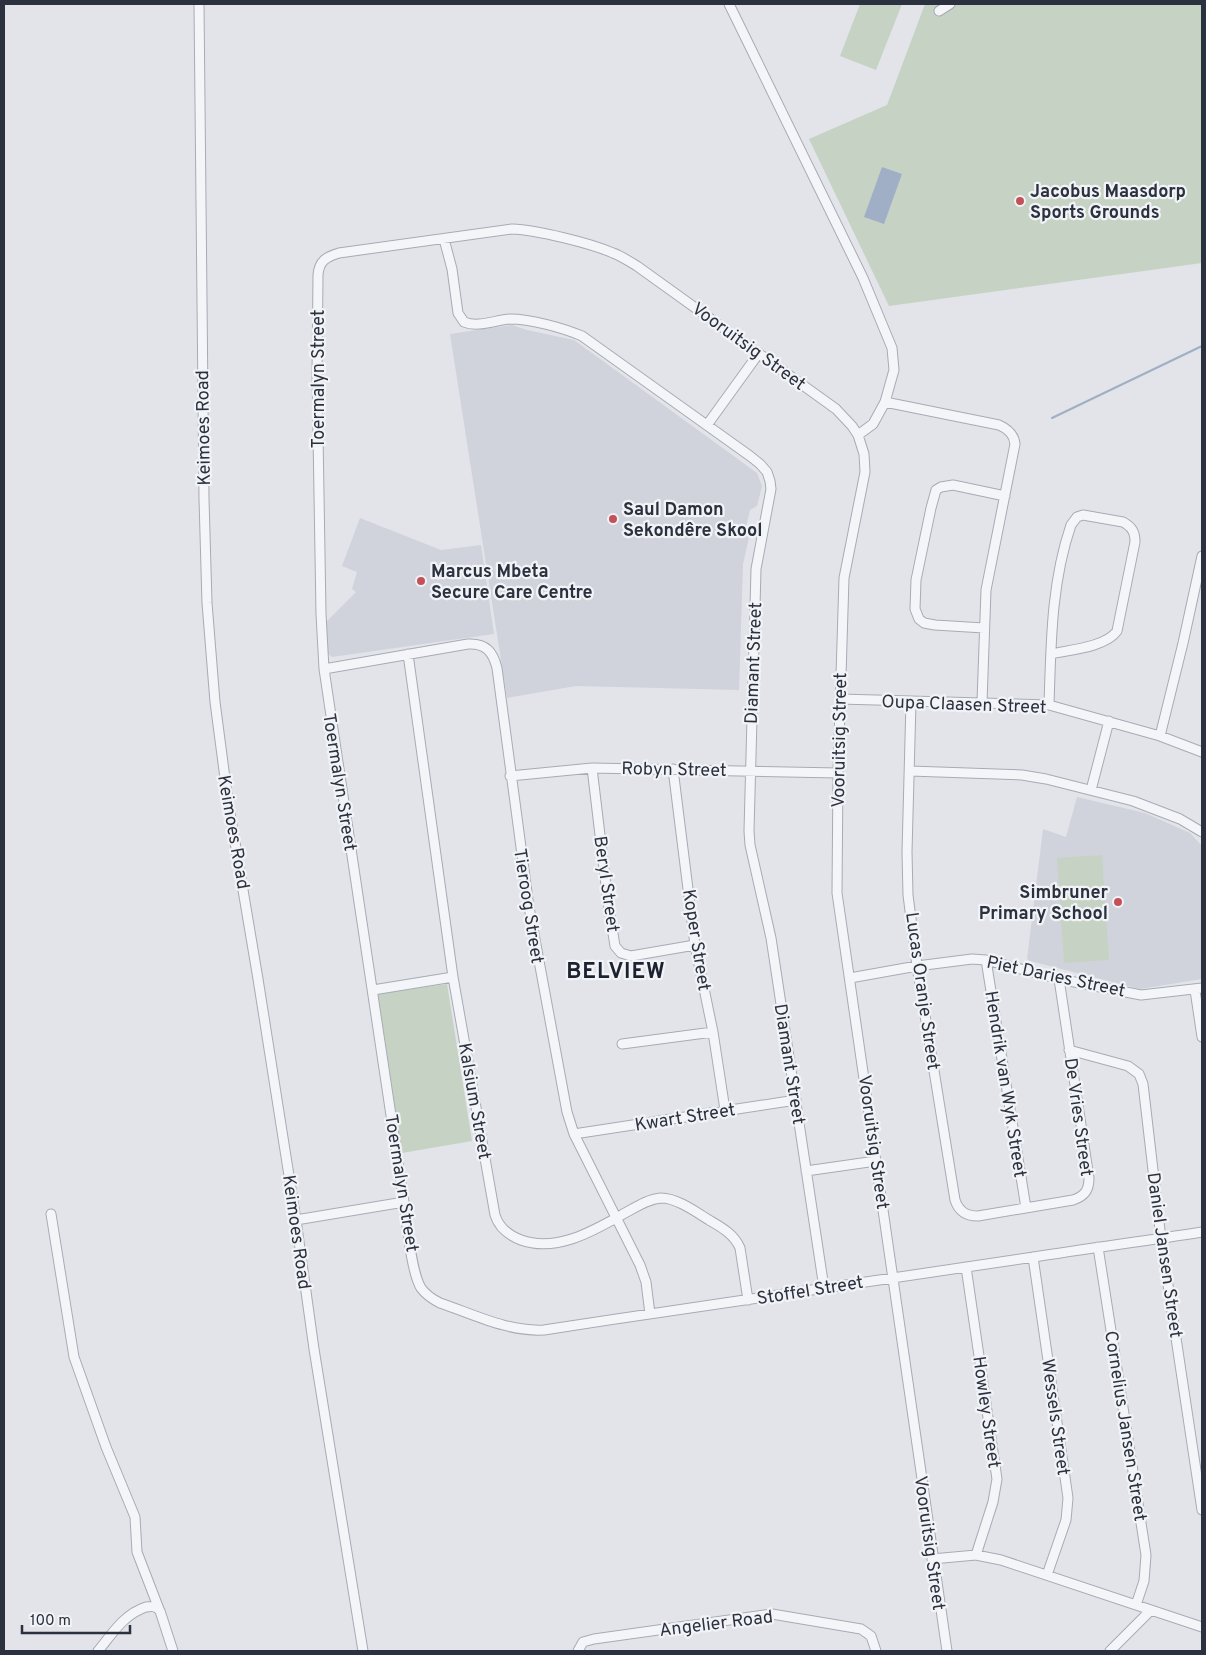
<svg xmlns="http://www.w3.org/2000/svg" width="1206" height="1655" font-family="Overpass,sans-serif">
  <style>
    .built { fill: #d0d3db }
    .green { fill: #c6d2c3 }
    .water { fill: #a0afc6 }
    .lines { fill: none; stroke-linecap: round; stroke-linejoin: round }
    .stream { stroke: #a0afc6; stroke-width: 2 }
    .minor-casing { stroke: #a7abb3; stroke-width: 11 }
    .minor { stroke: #f4f5f8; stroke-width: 9 }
    .poi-dot { fill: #c35258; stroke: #f1f3f6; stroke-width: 2 }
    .labels { text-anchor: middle; stroke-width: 4.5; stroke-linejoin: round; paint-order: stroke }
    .poi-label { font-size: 18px; font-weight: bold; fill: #2b313f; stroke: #f1f3f6; text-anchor: start }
    .street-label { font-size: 18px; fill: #2b313f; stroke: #f1f3f6 }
    .district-label { font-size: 22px; font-weight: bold; letter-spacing: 1px; fill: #1d2230; stroke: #f1f3f6 }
  </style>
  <rect width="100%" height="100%" fill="#e2e4e9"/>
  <path class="built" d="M512,325L527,330L574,340L757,473L762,486L757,506L750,510L746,527L751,529L743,564L739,690L576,686L507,698L450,334Z
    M360,518L441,550L481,545L494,634L332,657L325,651V623L356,592L352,589L357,572L342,566Z
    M1077,797L1145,813L1190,833L1202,846V979L1140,989L1030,961L1027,959L1043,829L1066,837Z"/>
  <path class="green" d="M860,4H902L876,70L840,56Z
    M925,4H1202V263L889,306L809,139L887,105Z
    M1102,855L1109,960L1064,963L1057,858Z
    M447,984L472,1141L402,1153L378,994Z"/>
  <path class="water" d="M882,167L902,174L884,224L864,217Z"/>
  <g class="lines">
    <path class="stream" d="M1052,418L1202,346"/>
    <defs>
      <path id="minor" d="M199,4L204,499L207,603L215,702L228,801L258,979L296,1220L314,1349L363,1651
        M729,4L863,278L892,348L894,370L885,402L873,424L858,435
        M939,11L950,4
        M444,239L452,269L458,313L464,322C478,328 495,320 510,319C531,319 563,328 582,336L750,456L760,464L767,472L770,481L771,489L756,569L749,831L750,845L771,938L824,1288
        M885,402L999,425C1008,429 1014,434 1015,444L986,590L982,702
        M707,425L759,353
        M984,628L935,625L924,623L919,619L915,609L916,580L931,508L936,490L941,487L953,485L1005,496
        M408,654L453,977L495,1215C499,1228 508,1235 521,1240C557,1253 595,1230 625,1213C636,1207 648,1199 661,1198C677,1198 696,1212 709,1220C721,1227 734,1234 740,1248L748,1300
        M324,669L468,644C486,643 493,652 497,668L529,907L567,1112L574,1134L640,1265L646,1282L650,1314
        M840,699L1049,705L1160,736L1202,752
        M911,702L907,852L908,895L917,966L955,1200C959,1212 967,1216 978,1216L1073,1200C1085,1196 1089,1190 1089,1178L1059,979
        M1049,705C1051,645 1051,583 1071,525L1077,517L1083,515L1123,522C1132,527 1135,532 1135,542L1117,631C1106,647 1069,650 1051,654
        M1160,736L1183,643L1202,556
        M592,768L608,902L615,946L621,953L631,956L695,945
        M673,769L695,945L713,1032L725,1110
        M910,771L1022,775L1046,779L1133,801L1180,819L1202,832
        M510,776L592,768L838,773
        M1091,790L1109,721
        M986,960L1026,1208
        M850,978L917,966L972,959L986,960L1059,979L1141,995L1202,988
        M373,990L453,977
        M1195,990L1202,1037
        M622,1044L713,1032
        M1069,1050L1128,1066L1139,1074L1143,1084L1161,1239L1202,1510
        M574,1134L796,1100
        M806,1171L876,1161
        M51,1214L74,1357L106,1447L135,1517L137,1552L159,1609
        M296,1220L404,1202
        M1098,1247L1146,1555L1144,1581L1136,1605
        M1033,1257L1068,1498L1066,1520L1047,1575
        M966,1267L997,1479L993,1502L976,1555
        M932,1559L976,1555L1001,1560L1202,1627
        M98,1651C112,1634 124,1614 146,1607C153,1606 156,1606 160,1611L173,1651
        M578,1651L583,1642L594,1639L772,1614L861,1629L871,1636L876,1651
        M947,1651L837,893L838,773L844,578L865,472L864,454L858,435L852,426L836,409L637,266C629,261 621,256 613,253C590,243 537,230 512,229L339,253C326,257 319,261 318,275L317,374L321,614L324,669L404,1202C407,1222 411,1272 421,1288C426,1295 432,1299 440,1303C473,1314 508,1332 544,1330C707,1305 870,1281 1034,1257C1090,1248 1146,1241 1202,1232
        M1110,1651L1151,1610"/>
    </defs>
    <use href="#minor" class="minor-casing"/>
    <use href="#minor" class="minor"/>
  </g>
  <g class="poi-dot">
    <circle cx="1020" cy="201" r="5"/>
    <circle cx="613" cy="519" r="5"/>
    <circle cx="421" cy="581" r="5"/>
    <circle cx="1118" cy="902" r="5"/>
  </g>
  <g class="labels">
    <g class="poi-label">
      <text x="1030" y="197">Jacobus Maasdorp<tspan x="1030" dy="21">Sports Grounds</tspan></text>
      <text x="623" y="515">Saul Damon<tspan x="623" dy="21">Sekondêre Skool</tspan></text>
      <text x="431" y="577">Marcus Mbeta<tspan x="431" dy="21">Secure Care Centre</tspan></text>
      <text x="1108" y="898" text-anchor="end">Simbruner<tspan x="1108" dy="21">Primary School</tspan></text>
    </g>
    <g class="street-label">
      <text transform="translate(749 346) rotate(36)" y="6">Vooruitsig Street</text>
      <text transform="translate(318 379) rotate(-90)" y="6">Toermalyn Street</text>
      <text transform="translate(203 428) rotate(-91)" y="6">Keimoes Road</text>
      <text transform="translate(753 663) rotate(-88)" y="6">Diamant Street</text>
      <text transform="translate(964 704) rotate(2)" y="6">Oupa Claasen Street</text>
      <text transform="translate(839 740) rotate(-89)" y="6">Vooruitsig Street</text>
      <text transform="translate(674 769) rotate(1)" y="6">Robyn Street</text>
      <text transform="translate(340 782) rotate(81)" y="6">Toermalyn Street</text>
      <text transform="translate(234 832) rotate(80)" y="6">Keimoes Road</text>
      <text transform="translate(607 884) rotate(82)" y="6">Beryl Street</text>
      <text transform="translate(529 906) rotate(81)" y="6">Tieroog Street</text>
      <text transform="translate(697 940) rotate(81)" y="6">Koper Street</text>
      <text transform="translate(1056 976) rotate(12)" y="6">Piet Daries Street</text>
      <text transform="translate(923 991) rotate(82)" y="6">Lucas Oranje Street</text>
      <text transform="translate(790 1064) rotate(81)" y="6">Diamant Street</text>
      <text transform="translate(1006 1084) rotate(81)" y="6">Hendrik van Wyk Street</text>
      <text transform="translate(475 1101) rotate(80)" y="6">Kalsium Street</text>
      <text transform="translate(685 1117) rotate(-9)" y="6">Kwart Street</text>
      <text transform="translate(1079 1117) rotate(82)" y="6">De Vries Street</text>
      <text transform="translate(874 1142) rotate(82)" y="6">Vooruitsig Street</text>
      <text transform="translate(402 1183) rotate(81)" y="6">Toermalyn Street</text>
      <text transform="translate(297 1232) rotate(82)" y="6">Keimoes Road</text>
      <text transform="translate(1165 1255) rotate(82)" y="6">Daniel Jansen Street</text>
      <text transform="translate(810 1290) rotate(-9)" y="6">Stoffel Street</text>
      <text transform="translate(987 1412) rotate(82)" y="6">Howley Street</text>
      <text transform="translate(1056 1417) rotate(82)" y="6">Wessels Street</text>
      <text transform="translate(1126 1426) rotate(81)" y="6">Cornelius Jansen Street</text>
      <text transform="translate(930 1543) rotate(82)" y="6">Vooruitsig Street</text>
      <text transform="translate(716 1623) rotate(-7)" y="6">Angelier Road</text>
    </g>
    <g class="district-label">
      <text x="616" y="978">BELVIEW</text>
    </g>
  </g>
  <rect width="1206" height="1655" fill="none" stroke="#2b313f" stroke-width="10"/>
  <path d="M22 1625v8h108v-8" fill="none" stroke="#2b313f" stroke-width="2.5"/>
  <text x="30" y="1625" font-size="15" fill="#2b313f" stroke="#f1f3f6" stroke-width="4" paint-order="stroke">100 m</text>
</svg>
